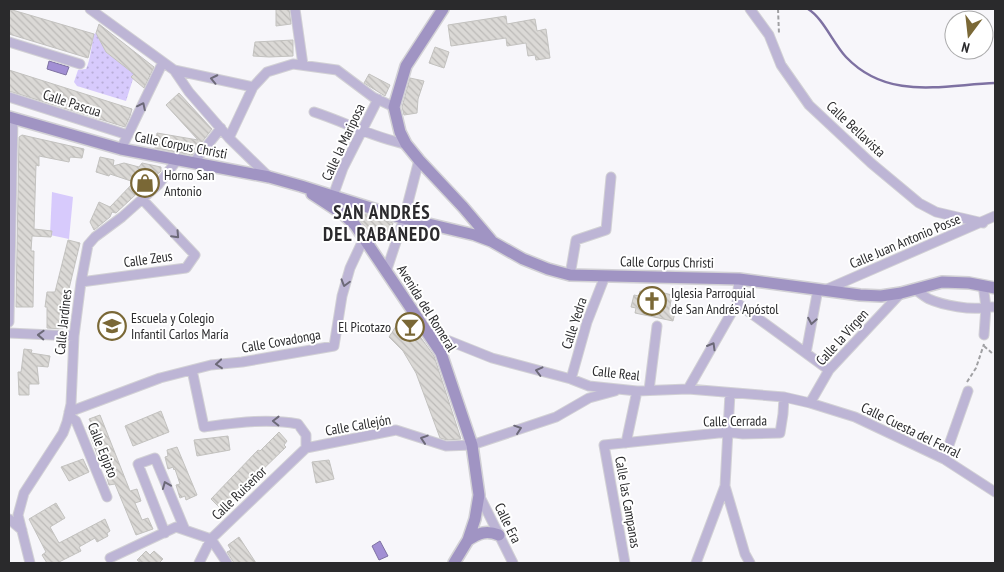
<svg xmlns="http://www.w3.org/2000/svg" width="1004" height="572" font-family="'PT Sans Narrow',sans-serif">
  <style>
    .grass { fill: #d7cafc }
    .park { fill: url(#park-dots) }
    .water { fill: #a28fd4; stroke: #7e71a2 }
    .lines { fill: none; stroke-linecap: round; stroke-linejoin: round }
    .stream { stroke: #7e71a2; stroke-width: 2.5 }
    .building { fill: url(#building-back-hatch); stroke: #c3c2bf }
    .street-casing { stroke: #d2d1d5; stroke-width: 11 }
    .secondary-casing { stroke: #d2d1d5; stroke-width: 14 }
    .path { stroke: #a0a0a3; stroke-width: 2; stroke-dasharray: 4 2.5; stroke-linecap: butt }
    .street { stroke: #bdb5d5; stroke-width: 9 }
    .secondary { stroke: #a094c3; stroke-width: 11 }
    .oneway { stroke: #6c6978 }
    .labels { text-anchor: middle; stroke-width: 4; stroke-linejoin: round; paint-order: stroke }
    .street-label { font-size: 14px; fill: #2a2a2c; stroke: #fff }
    .poi-label { font-size: 14px; fill: #2a2a2c; stroke: #fff; text-anchor: start }
    .district-label { font-size: 19px; font-weight: bold; letter-spacing: 1px; fill: #2b2a2d; stroke: #fff }
  </style>
  <defs>
    <pattern id="park-dots" width="8" height="8" patternUnits="userSpaceOnUse" patternTransform="scale(1.25)"><rect width="8" height="8" fill="#d7cafc"/><path d="M2 2h.1M6 6h.1" fill="none" stroke="#b9aed8" stroke-width="1.8" stroke-linecap="round"/></pattern>
    <pattern id="building-back-hatch" width="6" height="6" patternUnits="userSpaceOnUse" patternTransform="scale(1.25)"><rect width="6" height="6" fill="#dbd9d6"/><path d="M-1 5l2 2M0 0l6 6M5-1l2 2" fill="none" stroke="#bcbab8"/></pattern>
  </defs>
  <rect width="100%" height="100%" fill="#f7f6fa"/>
  <path class="grass" d="M52,192L73,197L69,239L50,235Z"/>
  <path class="park" d="M96,33L106,52L134,74L131,77L133,79L126,101L77,86L74,82L78,70L86,69C90,62 92,43 94,34Z"/>
  <path class="water" d="M49,61L69,67L66,75L47,69Z
    M380,541L388,556L379,560L372,546Z"/>
  <g class="lines">
    <path class="stream" d="M808,9C823,18 833,43 846,57C888,101 942,85 995,83"/>
  </g>
  <path class="building" d="M9,9L94,34L88,58L9,34Z
    M276,9H289L291,24L276,26Z
    M506,16L507,24L535,19L537,31L546,29L550,58L536,60L535,55L528,56L526,43L507,46L506,38L451,46L448,25Z
    M99,24L154,67L144,88L131,77L134,74L106,52L96,33Z
    M293,40V56L269,57L253,56L255,42Z
    M435,47L449,52L444,68L429,63Z
    M9,70L132,109L130,116L125,127L9,91Z
    M369,74L390,85L385,96L364,83Z
    M410,78L424,81L418,99L417,113L404,115L402,107Z
    M179,93L212,129L192,155L155,148L157,133L198,140L166,105Z
    M22,135L84,149L82,158L70,157L69,162L39,156V166L36,165L34,229L52,231L51,237L32,236L31,251H34L33,307H16L19,137Z
    M100,157L114,160L113,166L124,163L139,167L142,163L161,167V171L116,213L112,212L110,217L94,230L90,222L99,202L110,207L134,182L110,174L109,176L96,172Z
    M358,212L393,223L388,237L367,229L356,216Z
    M68,240L80,243L68,293H71L69,313L67,312L66,326H63V329L47,328V307H45L47,292H55Z
    M652,290L672,295L670,306L676,308L673,321L635,313L636,308L631,307L634,295L639,296L640,291L651,293Z
    M404,314L434,356L461,439L447,440L440,438L416,373L403,351L389,337Z
    M24,349L32,350L31,353L50,356L48,367L37,366L39,384H29V395H19L18,372H21Z
    M161,411L169,432L133,446L125,426Z
    M100,415L130,491L137,489L141,501L135,503L142,520L148,518L153,529L136,535L115,484L109,485L106,475L110,473L104,456L98,457L87,427L92,425L89,419Z
    M279,432L287,441L284,445L286,447L225,506L222,504L219,507L211,499L258,450L260,451Z
    M228,436L230,450L197,456L194,440Z
    M177,447L197,495L186,500L185,496L180,498L176,485L180,484L175,469L174,470L173,467L168,469L165,457L168,456L167,450Z
    M83,459L89,472L69,481L61,467Z
    M329,460L334,479L316,483L312,462Z
    M56,503L65,518L50,527L59,543L105,519L110,531L107,533L108,536L97,542L95,538L79,547L81,551L57,563H47L42,555L46,552L29,519Z
    M239,537L256,563H234L227,552L231,550L228,545Z
    M146,551L150,555L154,551L163,559L159,563H141L137,560Z"/>
  <g class="lines">
    <defs>
      <path id="street" d="M90,9L174,70L189,92L229,138L269,177
        M295,9L303,65
        M750,9L769,35L781,65L809,105L871,163L919,203L936,212L983,223
        M9,42L80,64
        M174,70L253,87
        M9,97L128,135
        M314,112C345,122 374,138 406,144
        M229,138L253,87L267,72L293,64L337,70L373,97L394,107
        M121,149L163,62
        M194,162L221,128
        M333,196L343,168L378,99
        M386,272L404,218L419,160
        M570,275L576,240L606,230L611,177
        M81,282L186,268L195,255L142,199
        M825,290L995,216
        M916,290C920,293 925,297 929,299C942,305 973,311 986,307L983,285
        M737,303L829,370
        M9,322L13,118
        M427,332L492,358L571,379L589,386L637,391L688,389L784,397L810,403L855,417L944,459L995,492
        M9,333L74,336
        M984,335L986,307H995
        M806,353L818,289
        M192,370L204,427C235,423 267,418 298,424L306,435V448
        M571,379L587,322L605,276
        M688,389L737,303L739,279
        M649,390L657,326
        M730,393L725,486L745,554L750,563
        M810,403L829,370L901,293
        M69,412L160,378L211,365L242,362L334,346L342,296L350,268L364,238
        M69,416L76,421L107,497
        M626,443L637,391
        M306,448L396,430L446,446L472,445L556,417L589,398L615,391
        M944,459L968,391
        M479,495L513,563
        M9,519L22,530
        M165,533L138,464L155,458L185,530
        M110,558L176,527L211,539L227,563
        M30,563L18,515L24,493L63,433L67,422L71,404L74,336L81,282L88,245L95,237L122,217L158,185L178,159
        M199,563L211,539L306,448
        M625,563L604,445L728,432L743,434L780,433L783,414L784,397
        M696,563L725,486"/>
      <path id="secondary" d="M443,9L406,66L394,107L400,132L406,144L419,160L463,207L491,240
        M9,117L121,149L269,177L301,186L399,217L475,235L491,241L523,259L548,269L570,275L739,279L860,295L881,296L901,293L942,282L969,283L995,288
        M312,194L344,215L355,225L441,353L472,445L479,495L475,519L468,540L454,563
        M468,540C479,533 486,530 499,535"/>
    </defs>
    <use href="#street" class="street-casing"/>
    <use href="#secondary" class="secondary-casing"/>
    <path class="path" d="M778,9L779,34
      M984,346L992,353L995,352
      M967,382L976,368L984,344"/>
    <use href="#street" class="street"/>
    <use href="#secondary" class="secondary"/>
  </g>
  <defs><path id="oneway-chevron" d="M-2-3.5L2.5 0L-2 3.5" fill="none" stroke-width="1.6" stroke-linecap="round" stroke-linejoin="round" transform="scale(1.25)"/></defs>
  <g class="oneway">
    <use href="#oneway-chevron" transform="translate(214 79) rotate(-168)"/>
    <use href="#oneway-chevron" transform="translate(142 106) rotate(-64)"/>
    <use href="#oneway-chevron" transform="translate(176 235) rotate(47)"/>
    <use href="#oneway-chevron" transform="translate(345 283) rotate(106)"/>
    <use href="#oneway-chevron" transform="translate(812 321) rotate(100)"/>
    <use href="#oneway-chevron" transform="translate(41 335) rotate(-178)"/>
    <use href="#oneway-chevron" transform="translate(712 346) rotate(-60)"/>
    <use href="#oneway-chevron" transform="translate(219 364) rotate(175)"/>
    <use href="#oneway-chevron" transform="translate(539 371) rotate(-166)"/>
    <use href="#oneway-chevron" transform="translate(276 421) rotate(-179)"/>
    <use href="#oneway-chevron" transform="translate(518 429) rotate(-19)"/>
    <use href="#oneway-chevron" transform="translate(424 439) rotate(-162)"/>
    <use href="#oneway-chevron" transform="translate(166 485) rotate(-112)"/>
  </g>
  <defs>
    <symbol id="shop-ring" viewBox="-11 -11 22 22"><circle r="9.5" fill="#fff" stroke="#7a6836" stroke-width="1.5"/><path d="M-5-2.5h2.3a2.7 3.5 0 0 1 5.4 0H5L5.5 6h-11ZM-1.5-2.5h3a1.5 2.3 0 0 0-3 0Z" fill="#7a6836"/></symbol>
    <symbol id="church-ring" viewBox="-11 -11 22 22"><circle r="9.5" fill="#fff" stroke="#7a6836" stroke-width="1.5"/><path d="M-1.2-6h2.4v3.5h3.3v2.4h-3.3V6h-2.4V-.1h-3.3v-2.4h3.3Z" fill="#7a6836"/></symbol>
    <symbol id="school-ring" viewBox="-11 -11 22 22"><circle r="9.5" fill="#fff" stroke="#7a6836" stroke-width="1.5"/><path d="M0-5L7-2L0 1L-7-2ZM-4 1L0 2.5L4 1V4Q0 6-4 4Z" fill="#7a6836"/></symbol>
    <symbol id="bar-ring" viewBox="-11 -11 22 22"><circle r="9.5" fill="#fff" stroke="#7a6836" stroke-width="1.5"/><path d="M-6-5H6L.8 .8V4.5H3.5V6h-7V4.5H-.8V.8Z" fill="#7a6836"/></symbol>
  </defs>
  <g fill-rule="evenodd">
    <use href="#shop-ring" x="129" y="167" width="32" height="32"/>
    <use href="#church-ring" x="636" y="285" width="32" height="32"/>
    <use href="#school-ring" x="96" y="310" width="32" height="32"/>
    <use href="#bar-ring" x="394" y="311" width="32" height="32"/>
  </g>
  <g class="labels">
    <g class="street-label">
      <text transform="translate(72 103) rotate(18)" y="5">Calle Pascua</text>
      <text transform="translate(856 129) rotate(43)" y="5">Calle Bellavista</text>
      <text transform="translate(343 142) rotate(-65)" y="5">Calle la Mariposa</text>
      <text transform="translate(181 145) rotate(11)" y="5">Calle Corpus Christi</text>
      <text transform="translate(905 241) rotate(-23)" y="5">Calle Juan Antonio Posse</text>
      <text transform="translate(148 259) rotate(-8)" y="5">Calle Zeus</text>
      <text transform="translate(667 262) rotate(1)" y="5">Calle Corpus Christi</text>
      <text transform="translate(427 308) rotate(58)" y="5">Avenida del Romeral</text>
      <text transform="translate(63 322) rotate(-84)" y="5">Calle Jardines</text>
      <text transform="translate(574 323) rotate(-72)" y="5">Calle Yedra</text>
      <text transform="translate(842 337) rotate(-48)" y="5">Calle la Virgen</text>
      <text transform="translate(281 341) rotate(-10)" y="5">Calle Covadonga</text>
      <text transform="translate(616 373) rotate(6)" y="5">Calle Real</text>
      <text transform="translate(735 421) rotate(-1)" y="5">Calle Cerrada</text>
      <text transform="translate(358 425) rotate(-10)" y="5">Calle Callejón</text>
      <text transform="translate(911 430) rotate(26)" y="5">Calle Cuesta del Ferral</text>
      <text transform="translate(103 450) rotate(68)" y="5">Calle Egipto</text>
      <text transform="translate(239 493) rotate(-44)" y="5">Calle Ruiseñor</text>
      <text transform="translate(628 502) rotate(80)" y="5">Calle las Campanas</text>
      <text transform="translate(508 523) rotate(64)" y="5">Calle Era</text>
    </g>
    <g class="poi-label">
      <text x="164" y="180">Horno San<tspan x="164" dy="16">Antonio</tspan></text>
      <text x="671" y="298">Iglesia Parroquial<tspan x="671" dy="16">de San Andrés Apóstol</tspan></text>
      <text x="131" y="323">Escuela y Colegio<tspan x="131" dy="16">Infantil Carlos María</tspan></text>
      <text x="391" y="332" text-anchor="end">El Picotazo</text>
    </g>
    <g class="district-label">
      <text x="382" y="219">SAN ANDRÉS<tspan x="382" dy="22">DEL RABANEDO</tspan></text>
    </g>
  </g>
  <rect width="1004" height="572" fill="none" stroke="#2a2a2c" stroke-width="20"/>
  <g transform="translate(969 35) rotate(195)"><circle r="24" fill="#ffffff" stroke="#aaaaab"/>
  <path d="M0-4L9 19L0 12L-9 19Z" fill="#7a6836"/>
  <text y="-8" font-size="14" font-weight="bold" text-anchor="middle" fill="#2a2a2c">N</text>
  </g>
</svg>
